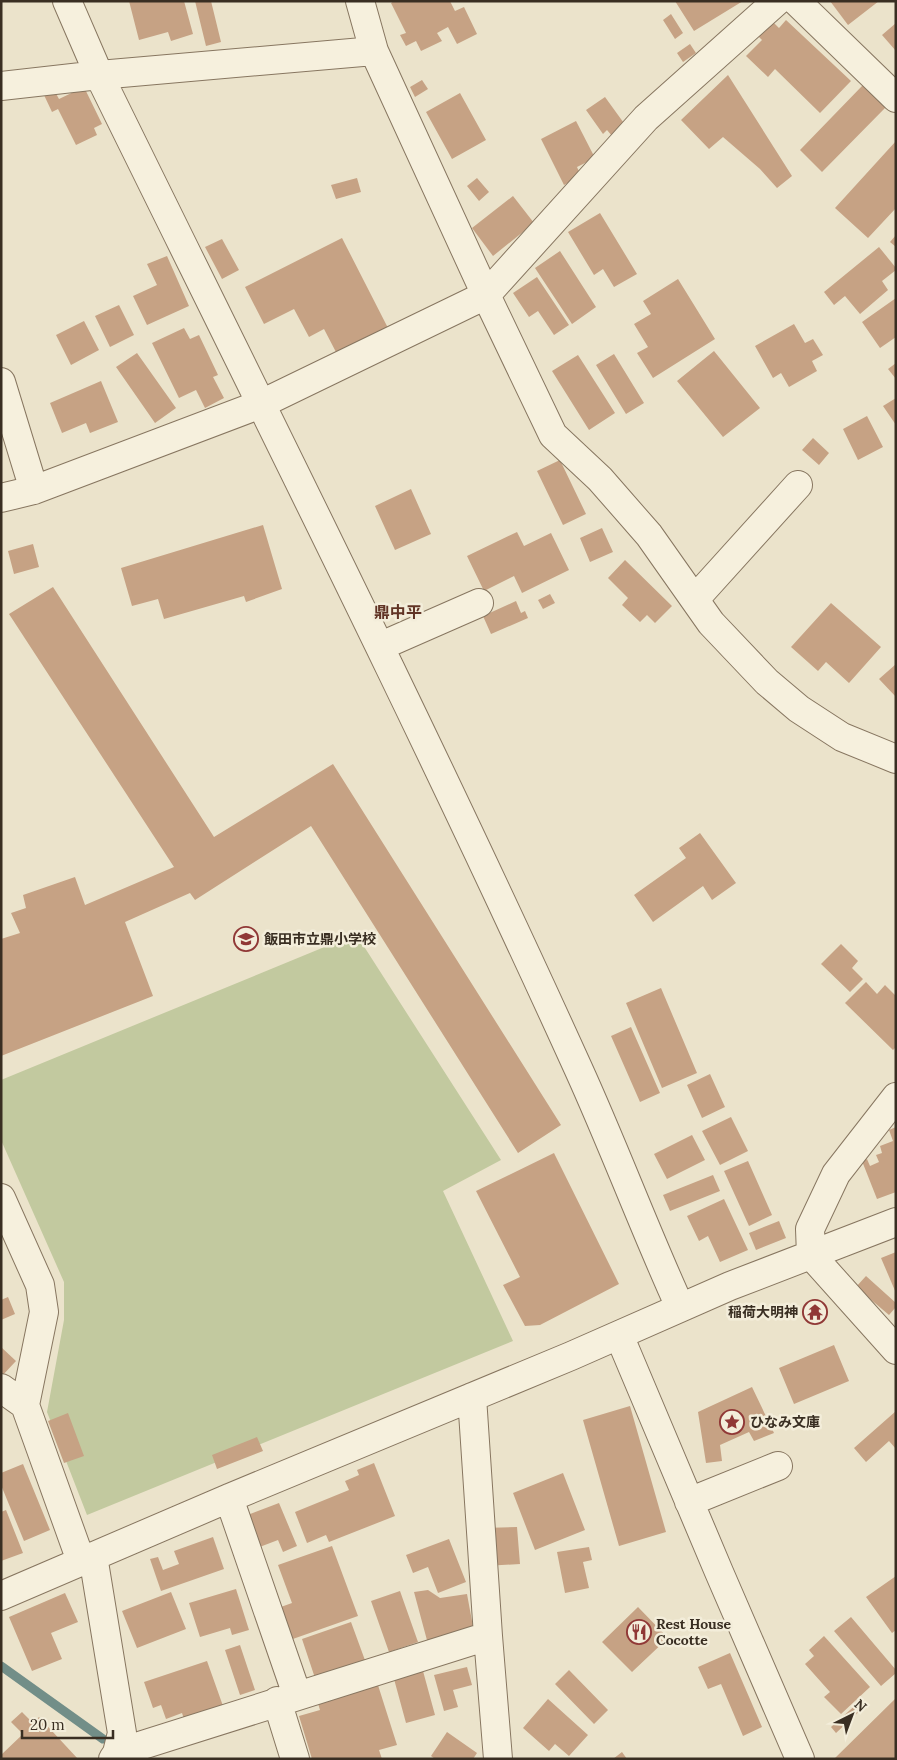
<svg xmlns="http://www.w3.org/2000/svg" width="897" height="1760" font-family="Lora,'Noto Sans JP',serif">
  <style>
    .green { fill: #c2c99f }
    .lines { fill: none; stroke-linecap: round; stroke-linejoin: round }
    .stream { stroke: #728e88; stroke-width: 9 }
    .building { fill: #c6a284 }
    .minor-casing { stroke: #877660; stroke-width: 30 }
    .minor { stroke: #f6f0dd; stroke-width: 28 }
    .labels { text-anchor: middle; stroke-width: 5; stroke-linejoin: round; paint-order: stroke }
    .poi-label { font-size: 14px; font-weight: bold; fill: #392e22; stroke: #f3edda; text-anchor: start }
    .quarter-label { font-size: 16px; font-weight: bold; fill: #613425; stroke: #f3edda }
  </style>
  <rect width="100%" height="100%" fill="#ebe3cb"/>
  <path class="green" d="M356,934L501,1160L443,1191L513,1341L87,1515L47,1412L64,1320V1282L1,1140V1080Z"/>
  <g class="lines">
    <path class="stream" d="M1,1666L103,1739"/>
  </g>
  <path class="building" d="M129,1H184L193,34L171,41L168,32L139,40Z
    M195,1H211L221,42L206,46Z
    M394,1H450L455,11L464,7L477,34L457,44L448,27L437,33L442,41L421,51L416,41L406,46L400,35L406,33L391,3Z
    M675,1H743L694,31Z
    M830,1H879L848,25Z
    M671,14L683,33L675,39L663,20Z
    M786,20L851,81L820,113L775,69L768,77L746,56L762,40L758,36L772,21L779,28Z
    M896,23V51L882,35Z
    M690,44L696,53L683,62L677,53Z
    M728,75L792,176L777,188L760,169L723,137L709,149L681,120Z
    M422,80L428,89L415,97L410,87Z
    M863,85L886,107L822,172L800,150Z
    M84,87L102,124L94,128L97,135L76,145L58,109L52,112L44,95L54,90L59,99Z
    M460,93L486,140L452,159L426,112Z
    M605,97L626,126L612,136L607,130L603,134L586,110Z
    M576,121L595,158L577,167L581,176L564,185L541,139Z
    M896,141V208L868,238L835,208Z
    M357,178L361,192L336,199L331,185Z
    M477,178L489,192L479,201L467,186Z
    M513,196L534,223L493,256L472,228Z
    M600,213L637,274L614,287L603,269L594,275L568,232Z
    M896,235V247L890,242Z
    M342,238L388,328L337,354L324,329L309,337L294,309L264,324L245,287Z
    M222,239L239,270L222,279L205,247Z
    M879,247L896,268V270L882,281L888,290L860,314L845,296L834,305L824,292Z
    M560,251L596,307L572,324L535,268Z
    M167,256L189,306L147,325L133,296L157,285L147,264Z
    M537,277L569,325L554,335L538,311L529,317L513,293Z
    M678,279L715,339L653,378L637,353L648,347L634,324L651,314L643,301Z
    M896,298V337L880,348L862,322Z
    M119,305L134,335L110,347L95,316Z
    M84,321L99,350L71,365L56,335Z
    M794,324L805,343L813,339L823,355L812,361L817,371L789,387L781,373L773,378L755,346Z
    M184,328L190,339L199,335L218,375L213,377L224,398L205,408L196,390L179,398L152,343Z
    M714,351L760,408L723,437L677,381Z
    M137,353L176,408L155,423L116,367Z
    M614,354L644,403L626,414L596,365Z
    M578,355L615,413L589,430L552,371Z
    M896,363V379L888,369Z
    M101,381L118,422L90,433L86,423L62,433L50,403Z
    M896,398V425L883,406Z
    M867,416L883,447L858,460L843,429Z
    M813,438L829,453L819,465L802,450Z
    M560,460L586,514L563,525L537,471Z
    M411,489L431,534L395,550L375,506Z
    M263,525L282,589L246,602L244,596L164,619L158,599L132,606L121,568Z
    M602,528L613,552L590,562L580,538Z
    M517,532L524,546L551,533L569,570L522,593L514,576L484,591L467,556Z
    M33,544L39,567L14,574L8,551Z
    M625,560L672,606L655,623L647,615L640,622L622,605L628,598L608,578Z
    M53,587L214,837L333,764L561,1125L518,1153L311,826L195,900L190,893L125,922L153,996L1,1056V939L20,933L11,913L26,908L23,895L75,877L85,905L174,867L9,614Z
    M550,594L555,603L543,609L538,600Z
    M516,601L521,613L525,611L528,618L491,634L483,616Z
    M831,603L881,647L849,683L826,662L818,671L791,647Z
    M896,664V697L879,679Z
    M700,833L736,883L712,900L703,886L653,922L634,895L686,858L679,848Z
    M841,944L858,961L852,968L863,979L850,992L821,964Z
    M866,982L877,994L885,985L896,996V1047L893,1050L845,1003Z
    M661,988L697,1073L662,1088L626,1003Z
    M631,1027L660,1093L640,1102L611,1036Z
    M710,1074L725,1107L702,1118L687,1085Z
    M731,1117L748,1151L720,1165L702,1131Z
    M896,1127V1192L877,1199L862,1161L867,1159L870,1166L879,1162L876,1155L882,1153L880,1146L893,1141L889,1130Z
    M692,1135L705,1160L667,1179L654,1154Z
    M554,1153L619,1284L540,1325L525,1326L503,1285L520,1277L476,1191Z
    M748,1161L772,1215L749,1226L724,1171Z
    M713,1175L720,1191L670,1211L663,1195Z
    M724,1199L748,1250L720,1262L708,1236L699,1241L687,1216Z
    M779,1221L786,1238L756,1250L749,1233Z
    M896,1252V1293L881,1258Z
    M866,1276L896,1303V1307L889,1315L856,1287Z
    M8,1297L15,1314L1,1320V1300Z
    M834,1345L849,1381L794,1404L779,1368Z
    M1,1347L16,1361L1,1377Z
    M752,1387L774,1433L754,1441L749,1432L720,1445L722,1461L706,1463L698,1412Z
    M630,1406L666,1532L619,1546L583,1420Z
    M896,1411V1449L889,1441L866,1462L854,1448Z
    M68,1413L84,1456L64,1463L48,1421Z
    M257,1437L263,1451L217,1469L212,1455Z
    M374,1463L395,1516L329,1542L326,1535L307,1543L295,1512L349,1490L345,1481L359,1475L357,1470Z
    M23,1464L50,1530L24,1541L1,1485V1473Z
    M563,1473L585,1530L535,1550L513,1493Z
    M279,1503L297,1546L283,1552L278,1540L257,1548L245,1516Z
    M6,1510L23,1553L1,1561V1512Z
    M517,1527L520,1564L485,1566L483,1528Z
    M213,1537L224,1569L161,1591L150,1559L158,1557L163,1570L179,1564L174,1551Z
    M449,1539L466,1582L438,1593L428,1567L413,1573L406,1555Z
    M332,1546L358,1616L290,1640L278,1608L292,1603L278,1565Z
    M589,1547L592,1560L583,1562L589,1588L565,1593L557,1552Z
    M896,1576V1630L892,1633L866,1597Z
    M236,1589L249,1630L232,1635L230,1628L200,1637L189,1603Z
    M428,1590L440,1598L467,1594L474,1632L428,1644L414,1592Z
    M400,1591L418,1642L389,1652L371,1601Z
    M171,1592L186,1629L137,1648L122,1611Z
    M65,1593L78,1622L51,1633L62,1659L32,1671L9,1617Z
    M638,1607L668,1638L632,1672L602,1642Z
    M851,1617L896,1670V1673L881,1686L834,1631Z
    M351,1622L366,1663L316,1681L302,1639Z
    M824,1636L870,1687L841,1714L824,1697L830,1692L805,1664L814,1656L809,1650Z
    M240,1645L255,1690L240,1695L225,1650Z
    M730,1653L762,1727L743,1736L721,1684L708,1689L698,1667Z
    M207,1661L223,1706L184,1719L182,1713L166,1719L161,1705L153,1708L144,1682Z
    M467,1667L472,1685L453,1690L458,1707L444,1711L434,1675Z
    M569,1670L608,1710L594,1724L555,1684Z
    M423,1671L435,1715L406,1723L394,1679Z
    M377,1682L397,1745L379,1750L382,1759H312L299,1716L320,1710L317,1700Z
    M896,1698V1759H834Z
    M548,1699L588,1735L569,1756L555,1744L549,1751L523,1728Z
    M859,1702L864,1707L836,1733L831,1727Z
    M22,1712L33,1723L39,1717L78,1759H1V1755L23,1734L11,1722Z
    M447,1732L477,1753L473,1759H435L431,1756Z
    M622,1752L627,1759H613Z"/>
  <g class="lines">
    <defs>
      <path id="minor" d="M67,1L99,75C261,405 426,733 578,1068C614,1147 644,1228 680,1307
        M360,1L374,51L486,295L553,435L600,479L649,535L711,623L767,682L799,709L842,737L896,759
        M796,1L896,98
        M1,86L99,75L374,51
        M1,382L34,490
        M1,498L34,490L261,404L486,295L646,118L777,1
        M695,599L798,485
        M381,646L479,603
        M896,1097L836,1174L810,1229L811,1255L896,1350
        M1,1198L40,1285L44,1312L25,1405L81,1561
        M619,1335L719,1572L800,1759
        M1,1388L25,1405
        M472,1397L488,1636L498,1759
        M229,1498L297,1695
        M689,1502L778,1466
        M93,1556L122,1733L117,1753L113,1759
        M1,1596L229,1498L571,1356L730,1286L896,1222
        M277,1701L295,1759
        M117,1753L488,1636"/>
    </defs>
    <use href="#minor" class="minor-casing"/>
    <use href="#minor" class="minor"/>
  </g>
  <defs>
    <symbol id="school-ring" viewBox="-11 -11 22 22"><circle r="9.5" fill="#f3edda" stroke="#903836" stroke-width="1.5"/><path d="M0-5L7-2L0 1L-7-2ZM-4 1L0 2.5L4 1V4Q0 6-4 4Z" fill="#903836"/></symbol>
    <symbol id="temple-ring" viewBox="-11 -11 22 22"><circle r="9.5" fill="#f3edda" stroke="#903836" stroke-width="1.5"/><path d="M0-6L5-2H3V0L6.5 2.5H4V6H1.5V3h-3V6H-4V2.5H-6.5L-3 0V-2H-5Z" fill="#903836"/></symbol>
    <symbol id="sight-ring" viewBox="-11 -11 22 22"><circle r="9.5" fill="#f3edda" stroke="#903836" stroke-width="1.5"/><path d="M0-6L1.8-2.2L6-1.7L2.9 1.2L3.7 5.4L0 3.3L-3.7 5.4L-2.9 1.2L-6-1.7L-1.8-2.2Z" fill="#903836"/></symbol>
    <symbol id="restaurant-ring" viewBox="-11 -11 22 22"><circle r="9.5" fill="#f3edda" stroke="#903836" stroke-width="1.5"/><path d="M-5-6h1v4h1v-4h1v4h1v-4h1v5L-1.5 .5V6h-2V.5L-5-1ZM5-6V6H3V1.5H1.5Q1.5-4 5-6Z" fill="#903836"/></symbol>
  </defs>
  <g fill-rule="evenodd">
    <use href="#school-ring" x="232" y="925" width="28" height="28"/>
    <use href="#temple-ring" x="801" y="1298" width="28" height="28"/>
    <use href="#sight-ring" x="718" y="1408" width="28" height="28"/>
    <use href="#restaurant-ring" x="625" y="1618" width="28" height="28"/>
  </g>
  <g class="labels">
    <g class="poi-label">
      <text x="264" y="944">飯田市立鼎小学校</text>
      <text x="798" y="1317" text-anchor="end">稲荷大明神</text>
      <text x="750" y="1427">ひなみ文庫</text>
      <text x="656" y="1629">Rest House<tspan x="656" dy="16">Cocotte</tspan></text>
    </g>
    <g class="quarter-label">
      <text x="398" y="618">鼎中平</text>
    </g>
  </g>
  <rect width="897" height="1760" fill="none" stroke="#392e22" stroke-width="5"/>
  <g transform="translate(852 1715) rotate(42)" stroke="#f3edda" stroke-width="4" paint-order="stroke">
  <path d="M0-4L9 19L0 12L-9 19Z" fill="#392e22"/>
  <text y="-8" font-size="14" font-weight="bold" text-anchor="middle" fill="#392e22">N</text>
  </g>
  <path d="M22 1730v8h91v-8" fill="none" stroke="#392e22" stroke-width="2.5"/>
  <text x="30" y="1730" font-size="15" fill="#392e22" stroke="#f3edda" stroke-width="4" paint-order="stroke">20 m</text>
</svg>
